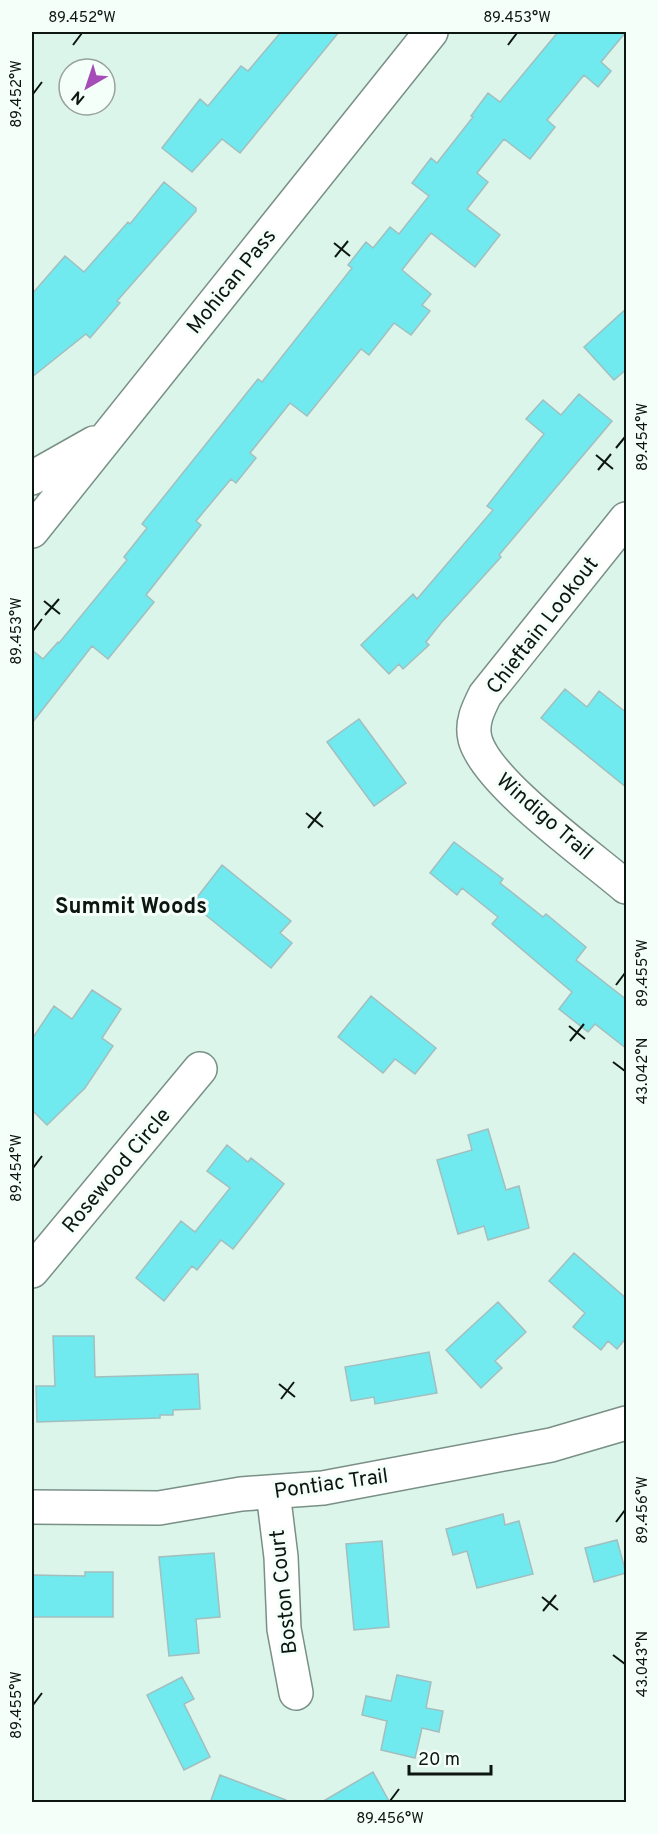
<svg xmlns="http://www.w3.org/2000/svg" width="658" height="1834" font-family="Overpass,sans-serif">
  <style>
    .building { fill: #71eaef; stroke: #a2bebe; stroke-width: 1.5 }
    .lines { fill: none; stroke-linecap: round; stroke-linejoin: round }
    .minor-casing { stroke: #799087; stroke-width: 36 }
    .minor { stroke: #fff; stroke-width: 33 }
    .ticks { fill: none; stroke: #0d1612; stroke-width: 2 }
    .labels { text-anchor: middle; stroke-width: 6; stroke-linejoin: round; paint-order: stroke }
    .street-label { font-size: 21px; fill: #0d1612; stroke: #f5fffa }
    .neighbourhood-label { font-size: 22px; font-weight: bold; fill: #0d1612; stroke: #f5fffa }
    .neatline { fill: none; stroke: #0d1612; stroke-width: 2 }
    .ticks-label { font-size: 15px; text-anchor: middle; fill: #0d1612 }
  </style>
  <rect width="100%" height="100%" fill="#dcf5eb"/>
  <path class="building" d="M281,32H339L240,153L222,139L192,172L162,148L200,99L208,106L241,66L248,71Z
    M558,32H626L601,62L611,71L598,87L584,75L547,120L555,127L530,159L504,139L477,173L488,182L467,209L500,235L475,267L431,233L402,270L431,294L422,305L430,311L411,335L394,323L369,355L361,349L307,416L290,403L250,453L256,458L236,483L231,479L196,521L201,525L146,595L154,602L108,659L92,646L32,723V650L43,659L58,642L59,643L127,560L124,557L147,528L142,524L258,379L262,382L352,268L348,265L366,242L373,248L390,227L399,234L429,196L412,183L431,158L437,163L473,117L471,116L488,93L500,102Z
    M164,182L196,208V211L117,301L120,303L90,338L86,334L32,377V294L65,256L84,272L128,222L130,224Z
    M627,308V369L614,380L584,347Z
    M579,394L612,421L499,555L501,557L441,623L426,642L429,645L403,669L399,664L389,674L361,645L413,594L417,599L493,510L487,506L544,434L526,419L543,400L561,415Z
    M565,689L587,707L599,691L627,713V788L541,718Z
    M359,719L406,783L374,806L327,742Z
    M454,842L503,879L500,883L543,917L546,914L586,947L576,960L627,1000V1049L595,1024L588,1032L559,1009L572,992L492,924L498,917L462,888L457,895L430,873Z
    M222,865L291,921L280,933L292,943L271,968L192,904Z
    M92,990L121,1009L102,1038L113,1046L85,1088L47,1125L32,1110V1039L54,1006L72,1019Z
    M371,996L436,1048L415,1074L395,1059L383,1073L338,1037Z
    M488,1129L506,1190L519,1186L529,1228L488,1240L484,1226L458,1234L437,1160L472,1150L468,1135Z
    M227,1145L248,1162L251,1158L284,1184L233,1249L221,1240L197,1270L192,1266L164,1301L136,1278L181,1221L195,1232L230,1188L207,1171Z
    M574,1253L627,1299V1337L617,1349L608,1341L601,1350L573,1327L585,1313L549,1281Z
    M498,1302L526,1332L495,1361L502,1368L481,1388L446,1350Z
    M53,1336H94L95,1377L198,1374L200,1409L173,1410V1415H160V1418L37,1422L36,1386H55Z
    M429,1352L437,1393L375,1404L374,1397L351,1401L345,1367Z
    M503,1514L505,1525L519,1521L533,1574L477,1588L467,1551L453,1555L446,1529Z
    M617,1540L626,1573L594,1582L585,1548Z
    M382,1541L389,1627L354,1630L346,1544Z
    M214,1553L220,1617L196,1619L199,1653L169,1656L159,1557Z
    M85,1572H113V1617H32V1575L85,1576Z
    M397,1675L431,1682L426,1708L443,1711L439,1732L422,1728L415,1758L381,1750L387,1721L362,1715L366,1696L391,1701Z
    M182,1677L194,1699L184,1704L210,1757L184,1770L147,1695Z
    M373,1772L390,1803H320Z
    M220,1775L286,1800V1803H210Z"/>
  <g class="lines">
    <defs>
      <path id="minor" d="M32,478L94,443
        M626,519L485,695C478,709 471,723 475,739C486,782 590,856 626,887
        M32,531L431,32
        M32,1271L200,1069
        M273,1492L281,1557L284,1629L296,1693
        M32,1507L159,1508L241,1494L323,1488L551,1445L626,1423"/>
    </defs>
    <use href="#minor" class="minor-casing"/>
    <use href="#minor" class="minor"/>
  </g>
  <path class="ticks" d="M73,45L82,33M508,45L517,33M33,94L42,82M334,243L350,256M335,257L348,241M616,448L625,437M596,455L613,469M598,470L611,454M44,601L60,614M45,615L59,599M33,631L42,619M306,813L323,827M308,828L321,812M616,985L625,973M569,1026L585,1039M570,1041L584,1024M613,1062L625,1071M33,1168L42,1156M279,1384L295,1397M281,1399L294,1382M616,1522L625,1510M542,1597L558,1610M543,1611L556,1595M613,1655L625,1664M33,1705L42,1693M390,1801L399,1789"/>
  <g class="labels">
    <g class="street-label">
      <text transform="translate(231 281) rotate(-51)" y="7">Mohican Pass</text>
      <text transform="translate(542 625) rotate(-52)" y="7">Chieftain Lookout</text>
      <text transform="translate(545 816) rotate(41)" y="7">Windigo Trail</text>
      <text transform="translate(116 1170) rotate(-50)" y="7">Rosewood Circle</text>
      <text transform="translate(331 1483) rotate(-8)" y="7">Pontiac Trail</text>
      <text transform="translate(283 1592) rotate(-96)" y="7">Boston Court</text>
    </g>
    <g class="neighbourhood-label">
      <text x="131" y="913">Summit Woods</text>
    </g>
  </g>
  <rect width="658" height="1834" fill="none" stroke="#f5fffa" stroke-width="66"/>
  <g transform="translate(87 87) rotate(219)"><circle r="28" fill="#f5fffa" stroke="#98a29d" stroke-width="1.5"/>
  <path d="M0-4.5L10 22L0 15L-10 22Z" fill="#a54cb9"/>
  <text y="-9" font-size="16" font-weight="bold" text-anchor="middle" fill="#0d1612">N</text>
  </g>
  <path d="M409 1765v9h82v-9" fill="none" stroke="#0d1612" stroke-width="3"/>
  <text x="418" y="1765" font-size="18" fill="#0d1612" stroke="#f5fffa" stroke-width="4.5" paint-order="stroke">20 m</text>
  <rect x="33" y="33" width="592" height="1768" class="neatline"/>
  <g class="ticks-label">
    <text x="82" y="22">89.452°W</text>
    <text x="517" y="22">89.453°W</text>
    <text transform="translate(16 94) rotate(-90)" y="5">89.452°W</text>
    <text transform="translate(642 437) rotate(-90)" y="5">89.454°W</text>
    <text transform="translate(16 631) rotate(-90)" y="5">89.453°W</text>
    <text transform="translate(642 973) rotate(-90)" y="5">89.455°W</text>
    <text transform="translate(642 1071) rotate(-90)" y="5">43.042°N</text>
    <text transform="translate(16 1168) rotate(-90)" y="5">89.454°W</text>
    <text transform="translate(642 1510) rotate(-90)" y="5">89.456°W</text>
    <text transform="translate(642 1664) rotate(-90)" y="5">43.043°N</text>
    <text transform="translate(16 1705) rotate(-90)" y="5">89.455°W</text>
    <text x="390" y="1823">89.456°W</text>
  </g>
</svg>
